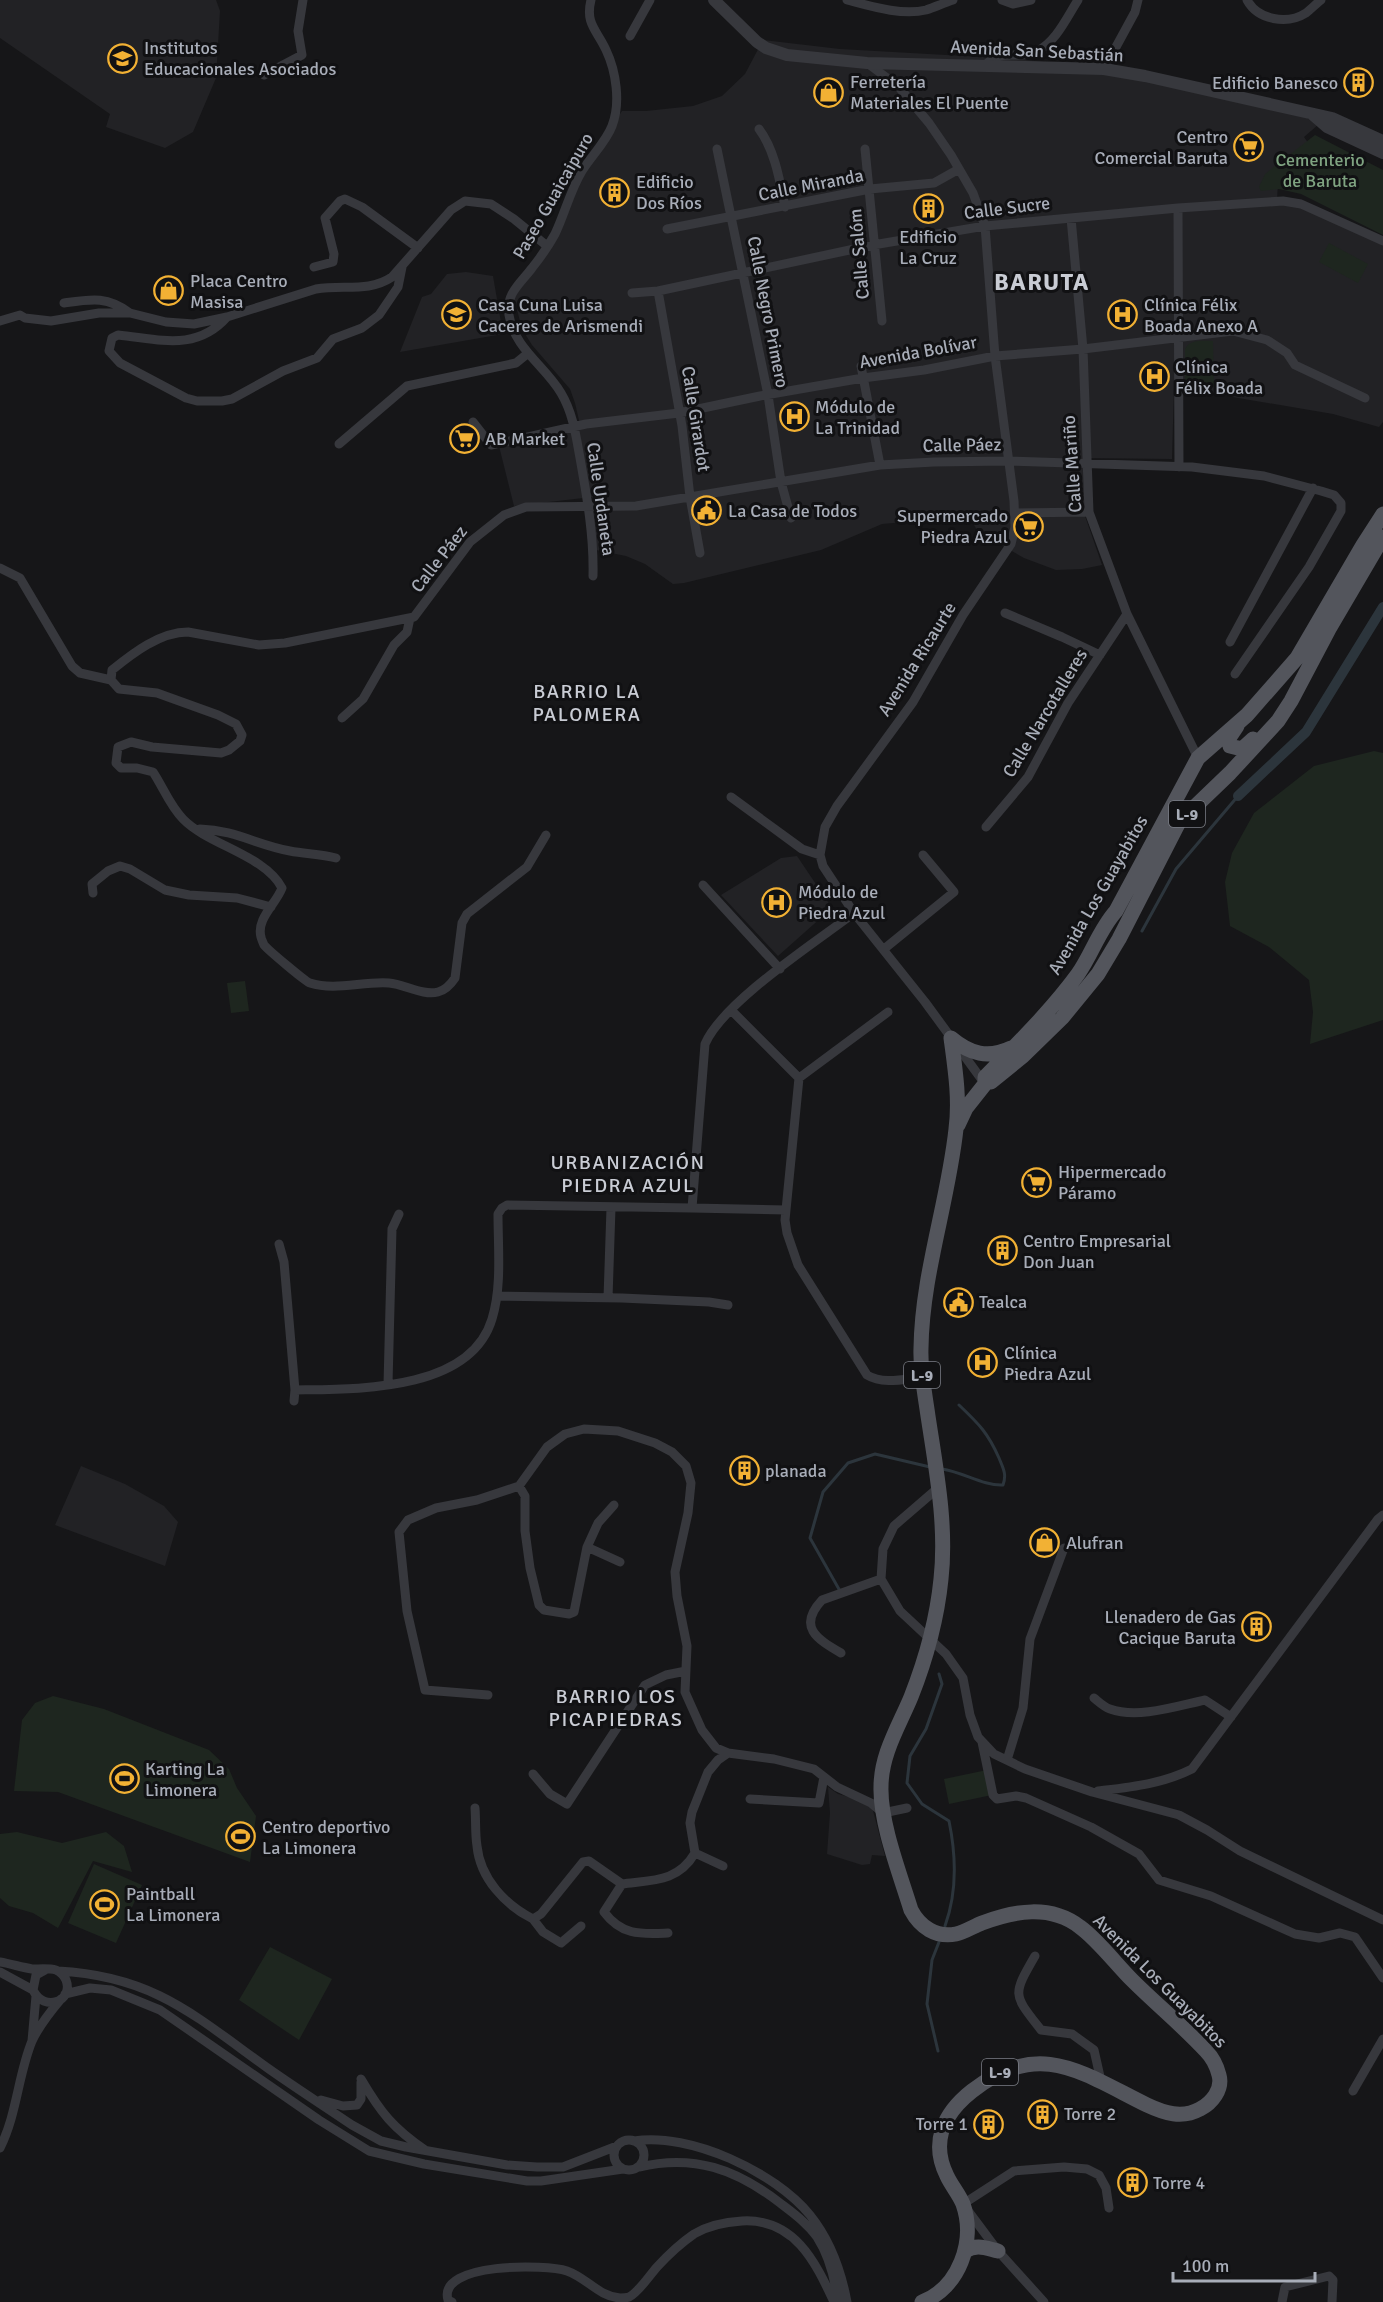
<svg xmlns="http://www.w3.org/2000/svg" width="1383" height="2302" font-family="Signika,sans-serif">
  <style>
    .built { fill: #222225 }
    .green { fill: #1e261f }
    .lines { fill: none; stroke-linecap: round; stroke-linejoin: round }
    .stream { stroke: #2c353c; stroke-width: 3 }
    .canal { stroke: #2c353c; stroke-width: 10 }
    .minor { stroke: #37383d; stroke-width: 9 }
    .tertiary { stroke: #37383d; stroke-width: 12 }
    .primary { stroke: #53555c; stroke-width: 15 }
    .labels { text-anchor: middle; stroke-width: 6; stroke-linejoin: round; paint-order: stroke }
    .shield { fill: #111113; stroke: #7b7e86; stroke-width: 1.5 }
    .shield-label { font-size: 16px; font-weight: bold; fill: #a8adb8 }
    .poi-label { font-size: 18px; fill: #a8adb8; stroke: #111113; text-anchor: start }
    .street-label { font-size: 18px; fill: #a8adb8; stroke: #111113 }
    .park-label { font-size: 18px; fill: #7fa381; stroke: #111113 }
    .neighbourhood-label { font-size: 20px; letter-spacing: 1.5px; fill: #c9ccd4; stroke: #111113 }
    .district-label { font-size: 24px; font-weight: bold; letter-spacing: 1.5px; fill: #c9ccd4; stroke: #111113 }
  </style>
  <rect width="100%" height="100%" fill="#161618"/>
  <path class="built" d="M0,0H216L220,11L216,78L193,132L165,148L106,127L110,114L0,38Z
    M763,40L840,49L1017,59L1096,68L1281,105L1319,124L1304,137L1311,147L1278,181L1277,201H1289L1383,242V422L1379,427L1333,414L1174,387L1172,459L1083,458L1085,516L1102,565L1082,569L1056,570L1024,558L1001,545L984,544L970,517L961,524L939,519L882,524L821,550L684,583L673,584L645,564L626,556L596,550L592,497L514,506L499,446L581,429L575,403L570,389L532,345L522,329L514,298L551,241L578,174L622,111H646L693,106L722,96L745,74Z
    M466,272L493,276L503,334L400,352L422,297L431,294L447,274Z
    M797,856L832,908L778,956L721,895L781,858Z
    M81,1466L125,1484L164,1506L178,1522L165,1566L55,1525Z
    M828,1787L838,1794L871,1803L885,1856L872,1855L870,1864L862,1865L827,1854L830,1813Z"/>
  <path class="green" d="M1315,135L1383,170V235L1301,194L1279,189L1261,191L1259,187L1265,174Z
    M1329,243L1368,264L1358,283L1319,262Z
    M1213,341L1214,387H1185V349C1190,339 1203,341 1213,341Z
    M1374,751L1383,753V1020L1310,1044L1313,1012L1309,980L1269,947L1230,926L1225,882L1232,853L1254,813L1314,766Z
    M245,981L249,1011L231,1013L227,983Z
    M53,1696L104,1709L209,1750L229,1769L237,1788L256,1816L250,1862L58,1792L14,1791L22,1720L35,1703Z
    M987,1770L992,1795L949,1804L944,1779Z
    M17,1832L62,1843L106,1832L124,1846L132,1872L93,1861L58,1928L33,1913L9,1906L0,1898V1834Z
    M94,1864L142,1885L116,1943L68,1923Z
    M270,1947L332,1979L299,2040L239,2000Z"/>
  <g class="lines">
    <path class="stream" d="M1142,931L1176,869L1238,796
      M942,1469C963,1472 983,1486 1003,1485C1007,1474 1003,1468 999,1458C988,1433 979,1424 959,1405
      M840,1591L810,1538L823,1492L848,1463L875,1454L930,1467
      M939,1674L942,1684L931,1715L926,1729L910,1756L907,1783L922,1804L949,1821C956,1855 957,1893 945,1926
      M938,2051L927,2004L932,1960L939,1942"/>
    <path class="canal" d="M1238,796L1306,732L1383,607"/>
    <path class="minor" d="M591,0C585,24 597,30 606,50C616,71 621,103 612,126C606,142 591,156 582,171C570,191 565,213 555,234C549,245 540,258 532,268C521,283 505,294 509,315C514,348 545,366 561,393C573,413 576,436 580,458C587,497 594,536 593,576
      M847,0C870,6 902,16 926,10C935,7 944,3 953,0
      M1002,0L1013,4L1031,0
      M1247,0C1258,20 1287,25 1306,13C1311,9 1316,4 1321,0
      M630,36L650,0
      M867,63L898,86L929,123L951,155L973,193L985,226L995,356L1014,501L1015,527L1011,544L963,615L913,702L837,806L825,827L820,855L823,866L854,913L925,1002L985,1084
      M985,65C1004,47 1018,61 1037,51C1056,42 1067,17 1078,0
      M1104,69L1135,12L1138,0
      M264,75L302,55L298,31L303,0
      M759,129C775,150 780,182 785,207
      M717,149L768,395L781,482L791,518
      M865,149L882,321
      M1178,208L1179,467
      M1071,218L1083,349L1089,512L1127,614L1198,758
      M667,229L870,189L934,183L959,169
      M314,267L333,262L334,254L325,218L340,201L345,199L362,207L418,248
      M658,291L682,426L690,497L700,553
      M632,293L658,291L873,245L985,226L1178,208L1283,201L1301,204L1383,241
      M64,303C92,299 107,296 130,313
      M227,317C196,352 159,339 118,335L112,338L109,351L120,363L186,398L197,401H222L232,399L283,371L317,358L333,339L362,328L379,315L398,287L402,267
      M0,321L20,315L25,318L51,321L99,313H130L166,322L194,324L227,317L316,289C343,284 368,293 392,277L451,210L465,201L491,204L514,219L547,246
      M861,366L880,465
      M473,422L491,445L586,424L679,413L760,396L863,378L924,370L995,356L1083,349L1233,331L1267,340L1287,353L1295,365L1365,398
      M339,444L407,386L516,363L527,354
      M1015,513L1089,512
      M0,568L20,578L72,666L80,673L111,680
      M1005,613L1062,637L1100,655
      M1230,642L1313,488
      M342,718L363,699L394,645L407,632L410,618
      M731,797L802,849L820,855
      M986,827L1028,777L1068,703L1127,614
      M200,829C235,830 257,845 290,851C305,854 320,854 336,858
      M546,835L527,867L467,914L462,923L455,978C451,984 446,990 438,992C423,996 404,984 389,983C363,981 335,991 310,983C306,982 268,950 264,945C264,945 261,938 261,937C256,919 276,904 282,888C265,855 208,845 183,819C170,806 163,787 153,772L137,768H121L116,763L118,747L131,742L152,747L221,753L229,750L240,741L242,735L236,724L218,715L157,693L119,689L111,680L112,670C133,653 160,632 188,632L259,645L285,643L414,617L470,542L504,515L526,507L636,506L880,465L934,462L1007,461L1192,467L1264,476L1321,491L1334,495L1341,503V511L1309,567L1235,674
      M703,885L780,969
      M93,893L92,884L108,871L120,866L130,869L165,890L189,895L237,898L271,907
      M884,949L954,892L923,855
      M731,1010L799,1078
      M888,1012L799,1078L785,1220L787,1233L798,1265L867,1375C883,1385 904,1379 922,1377
      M786,1210L692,1208L705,1044C723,1002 816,942 854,913
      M279,1244L284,1262L295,1390
      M497,1296L622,1298L709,1302L728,1305
      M608,1298L611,1208
      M388,1384L392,1229L399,1214
      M294,1401L295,1390C356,1389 470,1392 492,1319C502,1287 498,1248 498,1214L502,1208L507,1205L692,1208
      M938,1488L894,1526L883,1549L881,1579L900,1611L946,1654L963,1678L970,1715L978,1737L994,1754L1025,1769L1092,1792L1179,1815L1207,1830L1240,1851L1383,1920
      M614,1505L598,1523L587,1547L574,1612L569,1614L544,1610L539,1605L530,1568L525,1531V1496L519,1486L547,1447L565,1434L584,1429L618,1431L655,1443L672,1452L686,1466L691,1483L688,1513L675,1572L677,1596L687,1646L685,1692L702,1730L716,1748L728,1753L774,1759L814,1769L837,1787L871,1803L883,1813L907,1808
      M587,1547L620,1562
      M841,1653C817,1639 797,1627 822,1600L881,1579
      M488,1695L425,1690L407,1611L399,1532L408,1520L436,1508L477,1500L519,1486
      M1094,1698C1099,1702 1104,1707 1110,1709C1138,1719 1177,1706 1205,1700L1231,1717
      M982,1742L993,1795L997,1799L1016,1796L1026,1798L1091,1827L1139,1854L1159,1880L1211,1896L1295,1934L1319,1938L1340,1933L1355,1937L1383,1978
      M1007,1760L1023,1708L1030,1639L1064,1548
      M533,1774L550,1794L567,1804L645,1685L666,1675L686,1671
      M1098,1791C1131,1787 1162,1784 1192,1769L1378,1519L1383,1515
      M750,1799L819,1803L824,1777
      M475,1808C476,1821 475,1834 477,1846C480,1878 505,1905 533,1919L541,1914L583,1862L589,1861L622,1884
      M695,1853L723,1866
      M533,1919L543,1932L561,1943L581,1926
      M668,1933C641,1934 622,1936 604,1912L622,1884C653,1880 678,1882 695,1853L690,1823L692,1812L708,1772L718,1760L728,1753
      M1035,1956C1012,1996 1013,1994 1041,2030L1072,2034L1094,2050L1101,2081
      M0,1962C11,1964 21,1967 32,1969C40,1969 49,1968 56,1970C60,1972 64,1975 66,1980C74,2001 44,2013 33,1990L36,1975L45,1970
      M58,1971C154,1976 195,2016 269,2069C296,2088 324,2106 352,2125L381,2141L406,2147L507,2165L537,2167H563L617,2146
      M0,1972L33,1990
      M65,1994L90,1988L111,1990L160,2010L319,2120L369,2151L424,2164L527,2181H541L623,2169
      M32,2041L36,1996
      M361,2079C381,2113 393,2128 425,2150
      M1353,2091L1383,2039
      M321,2100L343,2106L357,2105L361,2099V2082
      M614 2155a15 15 0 1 1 30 0a15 15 0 1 1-30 0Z
      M634,2141C690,2132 775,2172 810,2215C831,2241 841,2270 847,2302
      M0,2148C17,2114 18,2075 32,2041C39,2026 50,2012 61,1999
      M639,2167C694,2154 736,2169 780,2203C793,2213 807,2223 817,2237C830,2257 835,2279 838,2302
      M452,2302L448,2300C437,2262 547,2264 567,2271C587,2278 598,2296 620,2298C622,2298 626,2298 629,2297C639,2292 649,2276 657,2267C668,2255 681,2243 694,2234C709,2225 725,2222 742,2221C794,2218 815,2261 834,2302
      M1044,2302L998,2251L963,2204L1014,2171L1064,2167L1087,2169L1099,2175L1106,2188L1109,2208
      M1282,2302L1285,2287L1329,2276L1333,2280L1332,2302"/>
    <path class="tertiary" d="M714,0L757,42L766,48L787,55L867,63L1104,69L1145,76L1332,118L1383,141
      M1312,114L1327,127L1383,153"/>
    <path class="primary" d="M1237,726L1229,738L1230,746L1242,749L1253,739
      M951,1038C970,1054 988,1059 1011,1048
      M991,1082L1023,1056L1062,1018L1098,974L1119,939L1179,822L1230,773L1278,721L1291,701L1329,629L1383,537
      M985,1084V1077C1017,1044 1051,1011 1078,974C1092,954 1099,930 1116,911L1198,758L1247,715L1297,658L1363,545L1383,514
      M958,1125L966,1108L985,1084
      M965,2251C977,2244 985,2248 998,2251
      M922,2302C959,2288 976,2241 963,2204C959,2194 951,2185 947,2176C930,2142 944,2113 972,2091C1039,2038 1082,2073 1147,2105C1164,2113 1182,2119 1200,2109C1212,2103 1223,2089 1219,2075C1217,2067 1212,2057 1206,2051C1183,2026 1156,2004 1132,1980C1116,1964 1097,1939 1080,1927C1050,1904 1014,1911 982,1923C974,1926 965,1932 956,1934C936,1938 920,1927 911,1910C900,1874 880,1823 881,1787C881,1754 899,1726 911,1697C926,1659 937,1619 941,1579C947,1525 936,1469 928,1416C925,1394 920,1371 921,1348C922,1274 948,1203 956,1129C960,1099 955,1068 951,1038"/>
  </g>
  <defs>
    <symbol id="school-ring" viewBox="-11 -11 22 22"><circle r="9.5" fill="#111113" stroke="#f2b134" stroke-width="1.5"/><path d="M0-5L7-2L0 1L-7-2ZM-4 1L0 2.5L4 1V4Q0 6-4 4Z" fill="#f2b134"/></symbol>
    <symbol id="building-ring" viewBox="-11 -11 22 22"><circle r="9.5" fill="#111113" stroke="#f2b134" stroke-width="1.5"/><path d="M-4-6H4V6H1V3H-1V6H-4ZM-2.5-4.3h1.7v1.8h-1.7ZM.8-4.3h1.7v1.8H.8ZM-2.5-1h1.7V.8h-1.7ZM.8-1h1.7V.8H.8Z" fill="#f2b134"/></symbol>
    <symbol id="shop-ring" viewBox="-11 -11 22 22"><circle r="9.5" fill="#111113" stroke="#f2b134" stroke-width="1.5"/><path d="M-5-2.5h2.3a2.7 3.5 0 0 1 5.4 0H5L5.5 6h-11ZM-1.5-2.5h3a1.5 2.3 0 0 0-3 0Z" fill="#f2b134"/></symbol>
    <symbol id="supermarket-ring" viewBox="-11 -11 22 22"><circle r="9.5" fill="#111113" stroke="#f2b134" stroke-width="1.5"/><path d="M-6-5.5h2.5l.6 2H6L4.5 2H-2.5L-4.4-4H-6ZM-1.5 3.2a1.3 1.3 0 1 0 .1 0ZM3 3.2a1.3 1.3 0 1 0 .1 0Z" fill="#f2b134"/></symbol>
    <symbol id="hospital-ring" viewBox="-11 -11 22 22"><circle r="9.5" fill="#111113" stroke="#f2b134" stroke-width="1.5"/><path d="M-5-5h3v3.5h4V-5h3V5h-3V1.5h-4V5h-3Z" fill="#f2b134"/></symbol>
    <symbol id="civic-ring" viewBox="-11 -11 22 22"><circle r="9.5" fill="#111113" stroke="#f2b134" stroke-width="1.5"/><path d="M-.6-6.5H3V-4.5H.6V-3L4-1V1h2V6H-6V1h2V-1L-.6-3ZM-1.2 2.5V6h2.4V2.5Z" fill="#f2b134"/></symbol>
    <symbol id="stadium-ring" viewBox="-11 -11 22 22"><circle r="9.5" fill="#111113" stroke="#f2b134" stroke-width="1.5"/><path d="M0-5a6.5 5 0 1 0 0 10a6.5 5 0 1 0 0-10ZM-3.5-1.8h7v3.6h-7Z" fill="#f2b134"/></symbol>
  </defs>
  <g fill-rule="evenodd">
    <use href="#school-ring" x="106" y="42" width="33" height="33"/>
    <use href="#building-ring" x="1342" y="66" width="33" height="33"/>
    <use href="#shop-ring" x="812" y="76" width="33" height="33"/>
    <use href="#supermarket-ring" x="1232" y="130" width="33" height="33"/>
    <use href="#building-ring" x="598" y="176" width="33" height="33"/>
    <use href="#building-ring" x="912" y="192" width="33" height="33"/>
    <use href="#shop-ring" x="152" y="274" width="33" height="33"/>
    <use href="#school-ring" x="440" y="298" width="33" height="33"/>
    <use href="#hospital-ring" x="1106" y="298" width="33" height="33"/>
    <use href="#hospital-ring" x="1138" y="360" width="33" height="33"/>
    <use href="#hospital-ring" x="778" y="400" width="33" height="33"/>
    <use href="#supermarket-ring" x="448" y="422" width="33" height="33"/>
    <use href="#civic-ring" x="690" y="494" width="33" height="33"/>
    <use href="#supermarket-ring" x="1012" y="510" width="33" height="33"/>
    <use href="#hospital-ring" x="760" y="886" width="33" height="33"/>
    <use href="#supermarket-ring" x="1020" y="1166" width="33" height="33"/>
    <use href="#building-ring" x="986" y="1234" width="33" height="33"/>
    <use href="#civic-ring" x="942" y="1286" width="33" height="33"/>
    <use href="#hospital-ring" x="966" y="1346" width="33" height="33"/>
    <use href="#building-ring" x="728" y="1454" width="33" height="33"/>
    <use href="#shop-ring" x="1028" y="1526" width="33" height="33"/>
    <use href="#building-ring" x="1240" y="1610" width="33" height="33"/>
    <use href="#stadium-ring" x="108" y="1762" width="33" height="33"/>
    <use href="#stadium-ring" x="224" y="1820" width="33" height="33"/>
    <use href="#stadium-ring" x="88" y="1888" width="33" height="33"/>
    <use href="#building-ring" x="1026" y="2098" width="33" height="33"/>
    <use href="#building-ring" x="972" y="2108" width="33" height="33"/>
    <use href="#building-ring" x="1116" y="2166" width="33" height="33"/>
  </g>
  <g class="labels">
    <g class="shield">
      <rect x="1169" y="801" width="36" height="26" rx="4.5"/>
      <rect x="904" y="1362" width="36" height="26" rx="4.5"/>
      <rect x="982" y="2059" width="36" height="26" rx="4.5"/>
    </g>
    <g class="shield-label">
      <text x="1187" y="820">L-9</text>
      <text x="922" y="1381">L-9</text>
      <text x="1000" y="2078">L-9</text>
    </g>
    <g class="poi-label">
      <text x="144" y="54">Institutos<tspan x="144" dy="21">Educacionales Asociados</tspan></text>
      <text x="850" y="88">Ferretería<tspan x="850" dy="21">Materiales El Puente</tspan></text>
      <text x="1338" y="89" text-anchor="end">Edificio Banesco</text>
      <text x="1228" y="143" text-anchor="end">Centro<tspan x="1228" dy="21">Comercial Baruta</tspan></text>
      <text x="636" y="188">Edificio<tspan x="636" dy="21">Dos Ríos</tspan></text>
      <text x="928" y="243" text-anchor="middle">Edificio<tspan x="928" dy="21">La Cruz</tspan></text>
      <text x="190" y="287">Placa Centro<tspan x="190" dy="21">Masisa</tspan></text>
      <text x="478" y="311">Casa Cuna Luisa<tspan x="478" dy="21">Caceres de Arismendi</tspan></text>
      <text x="1144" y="311">Clínica Félix<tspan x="1144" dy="21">Boada Anexo A</tspan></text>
      <text x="1175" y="373">Clínica<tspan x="1175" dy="21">Félix Boada</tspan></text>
      <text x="815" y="413">Módulo de<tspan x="815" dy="21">La Trinidad</tspan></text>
      <text x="485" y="445">AB Market</text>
      <text x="728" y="517">La Casa de Todos</text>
      <text x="1008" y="522" text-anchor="end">Supermercado<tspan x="1008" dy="21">Piedra Azul</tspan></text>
      <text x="798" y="898">Módulo de<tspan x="798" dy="21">Piedra Azul</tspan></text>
      <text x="1058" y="1178">Hipermercado<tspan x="1058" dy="21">Páramo</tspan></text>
      <text x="1023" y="1247">Centro Empresarial<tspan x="1023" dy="21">Don Juan</tspan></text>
      <text x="979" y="1308">Tealca</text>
      <text x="1004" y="1359">Clínica<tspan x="1004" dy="21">Piedra Azul</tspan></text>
      <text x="765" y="1477">planada</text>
      <text x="1066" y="1549">Alufran</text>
      <text x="1236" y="1623" text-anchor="end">Llenadero de Gas<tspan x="1236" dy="21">Cacique Baruta</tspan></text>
      <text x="145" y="1775">Karting La<tspan x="145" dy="21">Limonera</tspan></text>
      <text x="262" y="1833">Centro deportivo<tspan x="262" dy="21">La Limonera</tspan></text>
      <text x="126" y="1900">Paintball<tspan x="126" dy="21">La Limonera</tspan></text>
      <text x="1064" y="2120">Torre 2</text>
      <text x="968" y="2130" text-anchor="end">Torre 1</text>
      <text x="1153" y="2189">Torre 4</text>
    </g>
    <g class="street-label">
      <text transform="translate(1037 51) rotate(3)" y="6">Avenida San Sebastián</text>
      <text transform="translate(811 185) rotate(-11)" y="6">Calle Miranda</text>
      <text transform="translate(553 196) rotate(-60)" y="6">Paseo Guaicaipuro</text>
      <text transform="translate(1007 208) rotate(-7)" y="6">Calle Sucre</text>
      <text transform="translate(859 254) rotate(-95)" y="6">Calle Salóm</text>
      <text transform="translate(768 312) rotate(79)" y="6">Calle Negro Primero</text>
      <text transform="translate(918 352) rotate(-10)" y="6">Avenida Bolívar</text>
      <text transform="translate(696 419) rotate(81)" y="6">Calle Girardot</text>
      <text transform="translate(962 445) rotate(-1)" y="6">Calle Páez</text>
      <text transform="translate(1072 464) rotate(-94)" y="6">Calle Mariño</text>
      <text transform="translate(601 499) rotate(82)" y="6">Calle Urdaneta</text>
      <text transform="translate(439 559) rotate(-52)" y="6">Calle Páez</text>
      <text transform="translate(917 659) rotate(-58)" y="6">Avenida Ricaurte</text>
      <text transform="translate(1045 713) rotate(-59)" y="6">Calle Narcotalleres</text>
      <text transform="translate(1098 895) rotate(-60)" y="6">Avenida Los Guayabitos</text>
      <text transform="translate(1160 1981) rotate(45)" y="6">Avenida Los Guayabitos</text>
    </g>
    <g class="park-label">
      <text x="1320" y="166">Cementerio<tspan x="1320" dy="21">de Baruta</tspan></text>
    </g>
    <g class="neighbourhood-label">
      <text x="587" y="698">BARRIO LA<tspan x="587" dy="23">PALOMERA</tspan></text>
      <text x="628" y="1169">URBANIZACIÓN<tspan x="628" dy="23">PIEDRA AZUL</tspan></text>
      <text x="616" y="1703">BARRIO LOS<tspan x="616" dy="23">PICAPIEDRAS</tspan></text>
    </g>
    <g class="district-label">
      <text x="1042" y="290">BARUTA</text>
    </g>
  </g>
  <path d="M1173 2272v9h142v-9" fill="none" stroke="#a8adb8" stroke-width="3"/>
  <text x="1182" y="2272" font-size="18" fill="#a8adb8" stroke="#111113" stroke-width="4.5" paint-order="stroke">100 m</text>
</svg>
